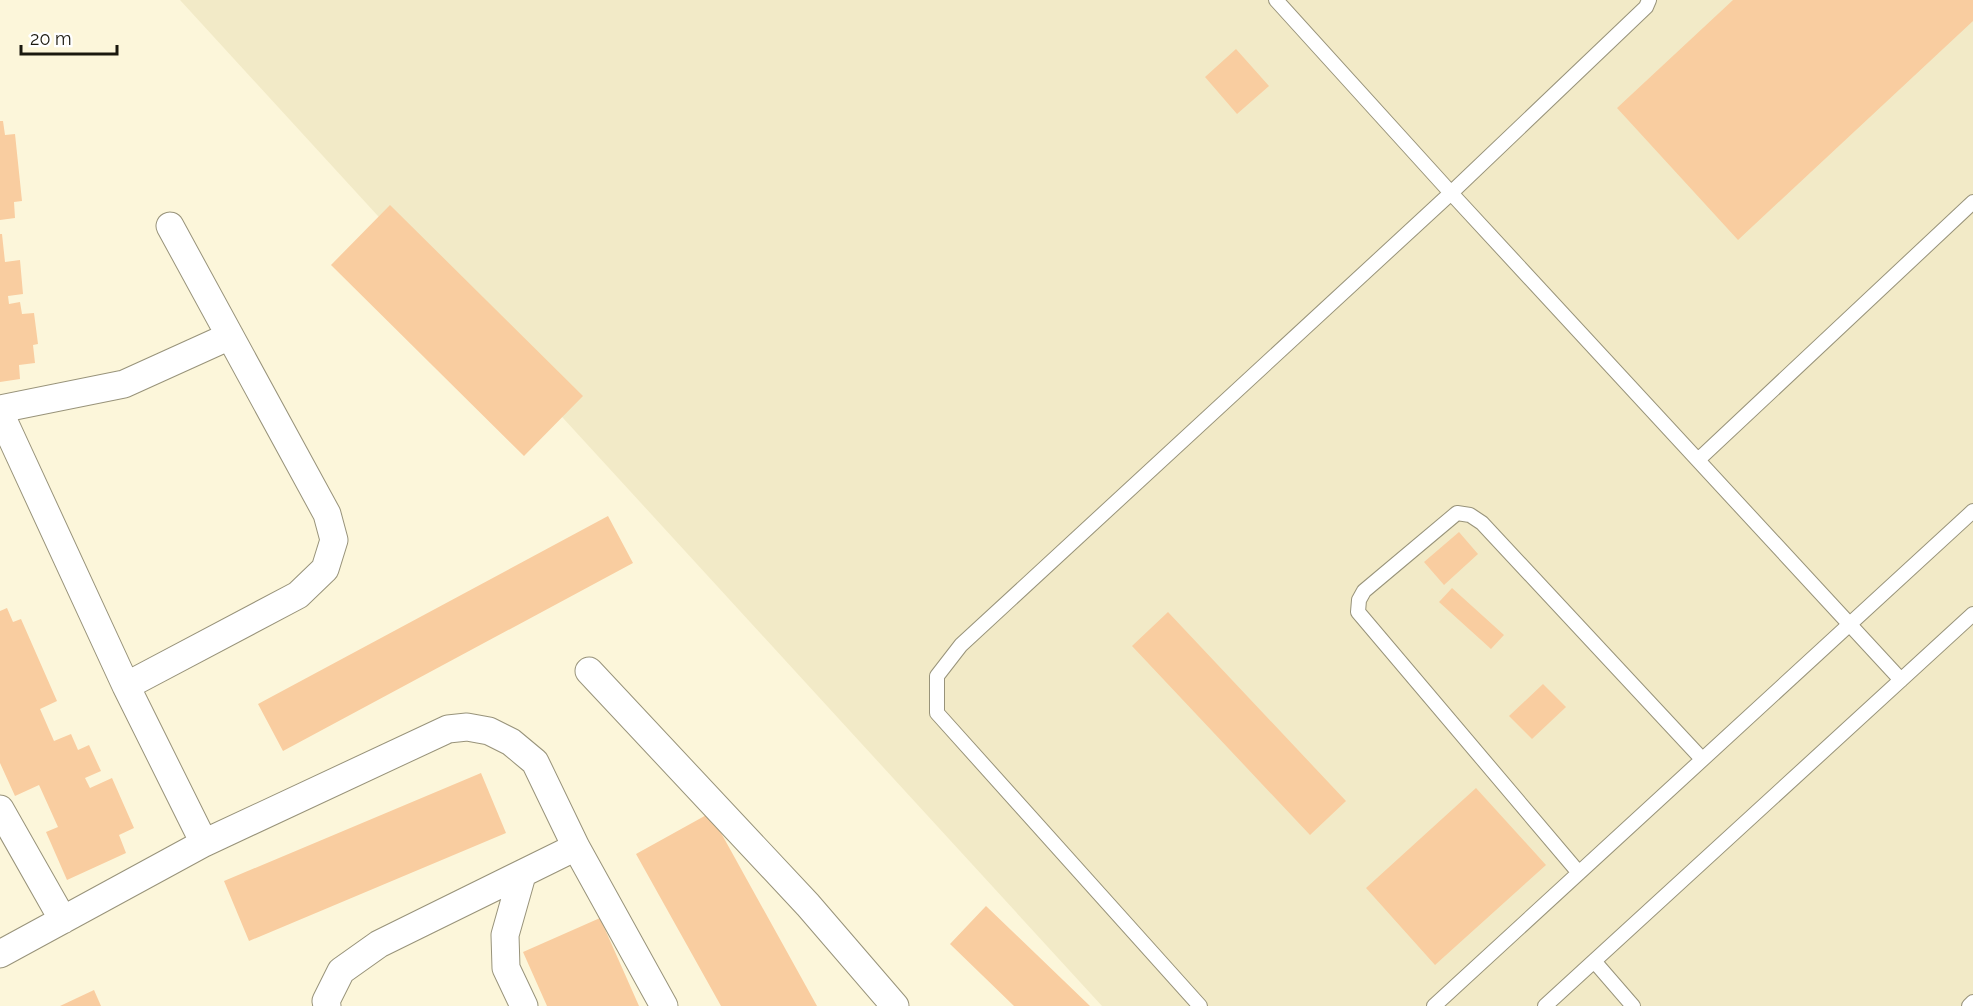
<svg xmlns="http://www.w3.org/2000/svg" width="1973" height="1006" font-family="Raleway,sans-serif">
  <style>
    .built { fill: #f2eac7 }
    .building { fill: #f9cda0 }
    .lines { fill: none; stroke-linecap: round; stroke-linejoin: round }
    .service-casing { stroke: #98937a; stroke-width: 16 }
    .minor-casing { stroke: #98937a; stroke-width: 29 }
    .service { stroke: #fff; stroke-width: 14 }
    .minor { stroke: #fff; stroke-width: 27 }
  </style>
  <rect width="100%" height="100%" fill="#fcf6da"/>
  <path class="built" d="M180,0H1973V1006H1102Z"/>
  <path class="building" d="M1733,0H1973V21L1738,240L1617,108Z
    M1236,49L1269,86L1237,114L1205,77Z
    M0,121H3L5,135L15,134L22,201L14,202L15,218L0,220Z
    M390,205L583,396L524,456L331,265Z
    M0,234H2L5,262L20,260L23,294L8,296L9,304L20,302L22,314L34,313L38,344L33,345L35,363L19,365L20,379L0,382Z
    M608,516L633,563L283,751L258,704Z
    M1459,532L1478,554L1444,585L1424,562Z
    M1452,588L1504,635L1491,649L1439,602Z
    M7,608L13,622L21,619L57,701L40,709L54,741L71,734L78,750L89,745L101,771L85,778L90,788L112,778L134,828L119,835L126,853L67,880L46,832L58,827L39,785L15,796L0,763V611Z
    M1168,612L1346,801L1310,835L1132,646Z
    M1543,684L1566,707L1532,739L1509,716Z
    M481,773L506,833L249,941L224,881Z
    M1476,788L1546,865L1435,965L1366,888Z
    M710,813L817,1006H721L636,854Z
    M986,906L1090,1006H1014L950,944Z
    M600,918L639,1006H547L523,952Z
    M94,990L101,1006H60Z"/>
  <g class="lines">
    <defs>
      <path id="service" d="M1276,0L1451,193L1901,680
        M1698,460L1973,202
        M1579,873L1358,612L1359,600L1364,591L1457,513L1470,515L1482,523L1702,759
        M1594,961L1633,1006
        M1200,1006L937,713V676L961,645L1451,193L1646,7L1649,0
        M1434,1006L1973,511
        M1545,1006L1973,614
        M1969,1006L1973,1002"/>
      <path id="minor" d="M0,409L124,384L230,336
        M0,413L126,686L204,843
        M589,671L808,905L895,1006
        M126,686L298,595L325,569L334,540L327,514L170,226
        M0,809L63,920
        M522,875L505,935L506,968L524,1006
        M0,954L204,843L448,729L467,727L489,731L511,742L535,762L576,847L664,1006
        M327,1006L326,1001L341,971L379,944L576,847"/>
    </defs>
    <use href="#service" class="service-casing"/>
    <use href="#minor" class="minor-casing"/>
    <use href="#service" class="service"/>
    <use href="#minor" class="minor"/>
  </g>
  <path d="M21 45v9h96v-9" fill="none" stroke="#1a180e" stroke-width="3"/>
  <text x="30" y="45" font-size="18" fill="#1a180e" stroke="#ffffff" stroke-width="4.5" paint-order="stroke">20 m</text>
</svg>
